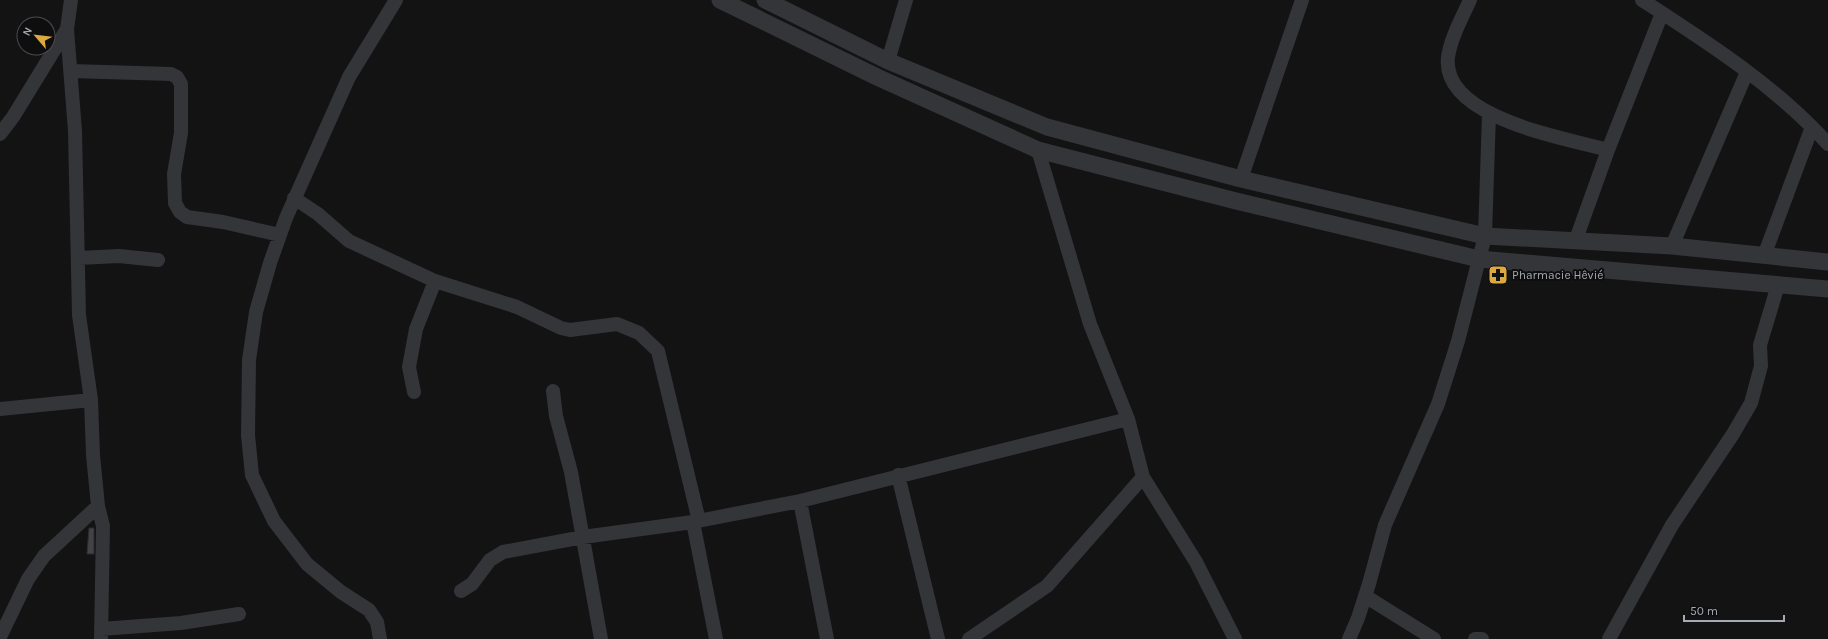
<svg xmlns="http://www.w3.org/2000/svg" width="1828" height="639" font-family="Karla,sans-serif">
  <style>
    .building { fill: #424347; stroke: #2d2d30 }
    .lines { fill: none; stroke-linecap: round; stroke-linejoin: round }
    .minor { stroke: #343539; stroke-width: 14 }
    .tertiary { stroke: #343539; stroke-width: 17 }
    .labels { text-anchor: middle; stroke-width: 4; stroke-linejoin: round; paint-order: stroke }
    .poi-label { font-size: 12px; fill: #a6aab3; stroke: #0e0e0f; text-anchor: start }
  </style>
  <rect width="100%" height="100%" fill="#131314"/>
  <path class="building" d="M89,528H94V554H87Z"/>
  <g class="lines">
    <path class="minor" d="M71,0L67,29L75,131L79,315L91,400L93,455L98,506L103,526L101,639
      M1470,0C1462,18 1451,37 1448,57C1441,118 1565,138 1608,150
      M1642,0C1707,42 1776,86 1828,144
      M888,61L906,0
      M71,71L171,74L177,77L181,84V133L174,174L175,203L180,212L187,217L223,222L280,235
      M0,134L13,117L67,29
      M1038,150L1090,324L1128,419L1143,477L1196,562L1235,639
      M1241,179L1302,0
      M294,198L318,214L349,241L435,281L517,307L561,328L570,330L617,324L639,333L658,351L699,521
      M1575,242L1608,150L1662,13
      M1672,246L1747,72
      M1764,256L1812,127
      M79,258L119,256L158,260
      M553,391L556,416L571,472L601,639
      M414,392L409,367L416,329L435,281
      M0,409L91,400
      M898,475L938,639
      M800,501L827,639
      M693,522L716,639
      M461,591L472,584L490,560L503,552L583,537L693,522L800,501L1128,419
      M1365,596L1434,639
      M101,629L181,623L239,614
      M0,637L28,579L44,556L98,506
      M380,639L377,622L369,610L341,592L307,564L274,521L252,475L248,435L249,360L256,312L270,263L286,218L349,77L396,0
      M969,639L1047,586L1143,477
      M1349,639L1358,618L1369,584L1385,525L1438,404L1458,341L1485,236L1489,114
      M1475,639H1482
      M1609,639L1672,525L1733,434L1751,403L1761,366L1760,345L1778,285"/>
    <path class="tertiary" d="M720,0L877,77L1038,150L1236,201L1479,259L1828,289
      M765,0L888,61L1047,127L1241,179L1485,236L1672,246L1828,262"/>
  </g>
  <defs>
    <symbol id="pharmacy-square" viewBox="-11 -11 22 22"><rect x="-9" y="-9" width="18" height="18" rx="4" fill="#dea841" stroke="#0e0e0f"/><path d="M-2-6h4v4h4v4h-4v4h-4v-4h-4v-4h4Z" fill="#111"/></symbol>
  </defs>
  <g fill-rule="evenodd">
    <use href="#pharmacy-square" x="1487" y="264" width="22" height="22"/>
  </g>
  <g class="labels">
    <g class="poi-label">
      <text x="1512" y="279">Pharmacie Hêvié</text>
    </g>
  </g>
  <g transform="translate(36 36) rotate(298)"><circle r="19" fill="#0e0e0f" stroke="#4b4c51"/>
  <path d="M0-3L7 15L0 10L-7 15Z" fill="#dea841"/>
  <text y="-6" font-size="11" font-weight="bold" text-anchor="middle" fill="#a6aab3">N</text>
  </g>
  <path d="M1684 615v6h100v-6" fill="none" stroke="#a6aab3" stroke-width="2"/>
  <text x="1690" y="615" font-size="12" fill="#a6aab3" stroke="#0e0e0f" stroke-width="3" paint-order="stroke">50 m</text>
</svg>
